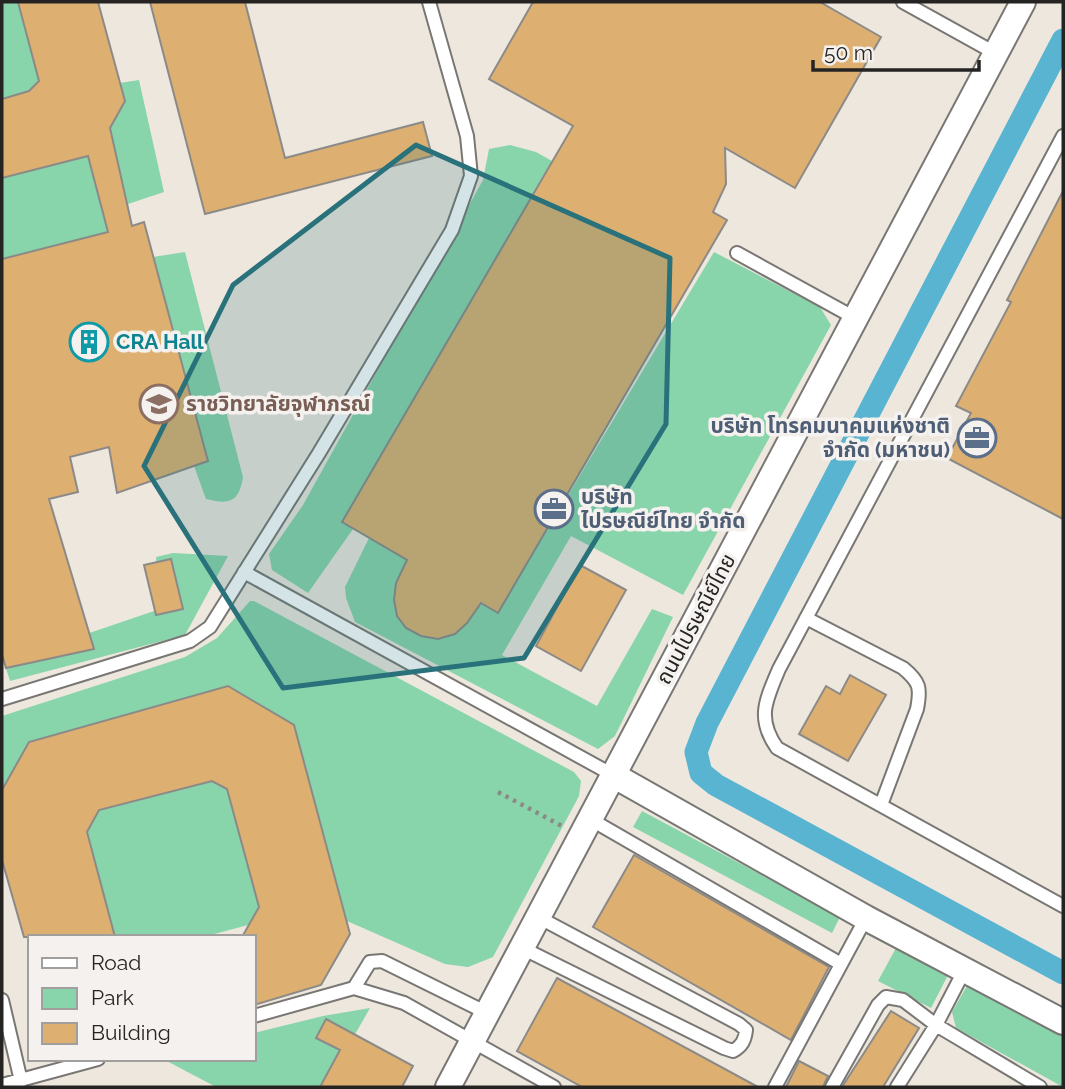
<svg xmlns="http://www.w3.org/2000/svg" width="1065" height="1089" font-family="Raleway,'Noto Sans Thai',sans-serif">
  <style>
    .built { fill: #eee7dd; fill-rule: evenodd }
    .green { fill: #88d4ab }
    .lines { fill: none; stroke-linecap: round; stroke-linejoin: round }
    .canal { stroke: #59b4d1; stroke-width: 23 }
    .building { fill: #ddb071; stroke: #8c8a88; stroke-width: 2 }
    .service-casing { stroke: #797774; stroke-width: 16 }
    .minor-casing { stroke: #797774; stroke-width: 28 }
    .path { stroke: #8c8a88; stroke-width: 4.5; stroke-dasharray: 3.5 5; stroke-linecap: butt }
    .service { stroke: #fff; stroke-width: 12 }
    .minor { stroke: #fff; stroke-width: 24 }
    .marked { fill: #29717b; fill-opacity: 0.2; stroke: #29717b; stroke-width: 5; stroke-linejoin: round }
    .labels { text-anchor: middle; stroke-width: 7; stroke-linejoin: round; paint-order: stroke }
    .culture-label { font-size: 21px; font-weight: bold; fill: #0d838f; stroke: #f4f1ee; text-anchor: start }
    .education-label { font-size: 21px; font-weight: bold; fill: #785e54; stroke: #f4f1ee; text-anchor: start }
    .service-label { font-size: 21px; font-weight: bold; fill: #4e5e75; stroke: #f4f1ee; text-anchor: end }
    .street-label { font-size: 21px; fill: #252423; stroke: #f4f1ee }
  </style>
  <rect width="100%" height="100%" fill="#f4f1ee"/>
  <path class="built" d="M2,2H1063V1087H2ZM30,937H254V1059H30Z"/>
  <path class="green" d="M2,2H18L39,81L29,91L2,99Z
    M139,80L164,192L128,204L132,226L2,259V178L94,155L125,101L120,83Z
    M510,145L536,152L552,161L353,529L308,593L272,570L269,554L303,505L483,180L489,149Z
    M185,252L243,477C239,502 230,505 206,499L194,466L208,461L153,257Z
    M714,252L820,307L831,325L683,595L571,536L502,655L597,706L652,609L673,617L615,736L598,749L355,622L346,598L345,587L369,538L498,612Z
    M173,553L228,556L185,635L10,681L4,662L160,609L156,557Z
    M250,601H254L574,772L581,781L579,796L493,957L468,967L445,964L347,921L294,725L228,686L29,742L2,790V716L185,657L217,638Z
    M212,781L227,789L259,907L248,925L203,937H115L87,832L99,810Z
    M642,811L840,917L832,933L633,827Z
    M896,948L948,975L931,1008L878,981Z
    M968,984L1063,1037V1087L956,1028L952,1012Z
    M370,1008L325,1087H216L163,1059H254V1033L323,1016Z"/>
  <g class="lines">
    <path class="canal" d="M1063,40L707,723L696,752L701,773L716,785L1063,973"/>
  </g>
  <path class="building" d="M18,2H98L125,101L110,128L132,226L144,222L208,461L117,493L109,447L70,457L78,492L49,499L94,649L6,668L2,654V259L108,232L88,156L2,178V99L29,91L39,81Z
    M150,2H245L285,158L423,122L432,156L205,214Z
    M533,2H820L881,37L795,188L725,148L726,184L713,212L727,220L498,613L481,603L467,623L455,634L438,639L421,636L406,628L397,616L394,600L396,583L407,560L342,522L573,126L489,79Z
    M1063,191V519L947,458L971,413L956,406L1011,302L1007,300Z
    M171,559L183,609L156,615L144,565Z
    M580,565L626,590L581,671L536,646Z
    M850,675L886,695L848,761L799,734L826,686L840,694Z
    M228,686L294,725L350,934L321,985L254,1005V937H242L259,907L227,789L212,781L99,810L87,832L115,937H24L2,860V790L29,742Z
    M634,855L829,967L791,1040L593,927Z
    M557,978L758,1087H582L517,1051Z
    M891,1011L919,1028L883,1087H842Z
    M326,1019L413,1066L402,1087H320L340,1050L316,1038Z
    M799,1061L828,1076L823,1087H786Z"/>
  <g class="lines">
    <defs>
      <path id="service" d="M903,2L995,53
        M1063,136L779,669C766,700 756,718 777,748L1063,906
        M737,253L855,318
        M244,572L613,775
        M806,618L903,668C920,682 921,688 917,709L881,805
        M2,699L190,641L210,627L319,453L452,230L471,176L467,136L429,2
        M590,819L841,964
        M522,948L724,1048L733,1051C742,1046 745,1040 746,1030L739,1024L538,917
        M354,988L370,962L382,961L487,1013
        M2,1000L21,1081
        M254,1016L354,988L404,1003L554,1087
        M2,1085L98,1059
        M775,1087L866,918
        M832,1087L878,1005L886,997L903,1000L936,1025L1040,1087
        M897,1087L936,1025L965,969"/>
      <path id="minor" d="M613,775L866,918L1063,1022
        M448,1087L1023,2"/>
    </defs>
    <use href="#service" class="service-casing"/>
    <use href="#minor" class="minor-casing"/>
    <path class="path" d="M498,792L562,826"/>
    <use href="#service" class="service"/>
    <use href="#minor" class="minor"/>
  </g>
  <path class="marked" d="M416,145L670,258L666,424L524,658L283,688L144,466L233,285Z"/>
  <defs>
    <symbol id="building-ring" viewBox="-11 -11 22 22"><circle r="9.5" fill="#f4f1ee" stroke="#0f9aa8" stroke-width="1.5"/><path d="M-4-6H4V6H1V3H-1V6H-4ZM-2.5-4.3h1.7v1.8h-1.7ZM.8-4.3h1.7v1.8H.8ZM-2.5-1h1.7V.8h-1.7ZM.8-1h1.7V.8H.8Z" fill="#0f9aa8"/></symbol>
    <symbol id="university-ring" viewBox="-11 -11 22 22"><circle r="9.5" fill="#f4f1ee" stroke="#8d6e63" stroke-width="1.5"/><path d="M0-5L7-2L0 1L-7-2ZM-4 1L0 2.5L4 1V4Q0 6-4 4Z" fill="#8d6e63"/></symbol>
    <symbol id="office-ring" viewBox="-11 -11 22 22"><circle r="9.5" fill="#f4f1ee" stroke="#5c6f8a" stroke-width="1.5"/><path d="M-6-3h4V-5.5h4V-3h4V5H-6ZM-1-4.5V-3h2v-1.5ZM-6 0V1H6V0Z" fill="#5c6f8a"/></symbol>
  </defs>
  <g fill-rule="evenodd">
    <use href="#building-ring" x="67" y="320" width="44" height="44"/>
    <use href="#university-ring" x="137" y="382" width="44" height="44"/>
    <use href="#office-ring" x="955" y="416" width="44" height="44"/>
    <use href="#office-ring" x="532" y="487" width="44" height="44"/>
  </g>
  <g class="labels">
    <g class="culture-label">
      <text x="116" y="349">CRA Hall</text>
    </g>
    <g class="education-label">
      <text x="186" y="411">ราชวิทยาลัยจุฬาภรณ์</text>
    </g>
    <g class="service-label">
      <text x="950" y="433">บริษัท โทรคมนาคมแห่งชาติ<tspan x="950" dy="24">จำกัด (มหาชน)</tspan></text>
      <text x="581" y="504" text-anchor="start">บริษัท<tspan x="581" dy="24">ไปรษณีย์ไทย จำกัด</tspan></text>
    </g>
    <g class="street-label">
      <text transform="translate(696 619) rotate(-62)" y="7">ถนนไปรษณีย์ไทย</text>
    </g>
  </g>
  <rect width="1065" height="1089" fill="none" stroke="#252423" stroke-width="7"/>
  <rect x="28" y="935" width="228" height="126" fill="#f4f1ee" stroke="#a19f9d" stroke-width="2"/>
  <rect x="42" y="958" width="35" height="10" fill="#ffffff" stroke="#a19f9d" stroke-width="2"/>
  <text x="91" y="970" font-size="21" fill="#252423">Road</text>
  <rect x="42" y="988" width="35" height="21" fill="#88d4ab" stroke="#a19f9d" stroke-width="2"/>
  <text x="91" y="1005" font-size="21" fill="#252423">Park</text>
  <rect x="42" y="1023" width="35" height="21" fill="#ddb071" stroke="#a19f9d" stroke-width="2"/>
  <text x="91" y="1040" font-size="21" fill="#252423">Building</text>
  <path d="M813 60v10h166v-10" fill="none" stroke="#252423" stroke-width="3.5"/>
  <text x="824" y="60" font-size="21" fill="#252423" stroke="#f4f1ee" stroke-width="5" paint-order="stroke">50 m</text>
</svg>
